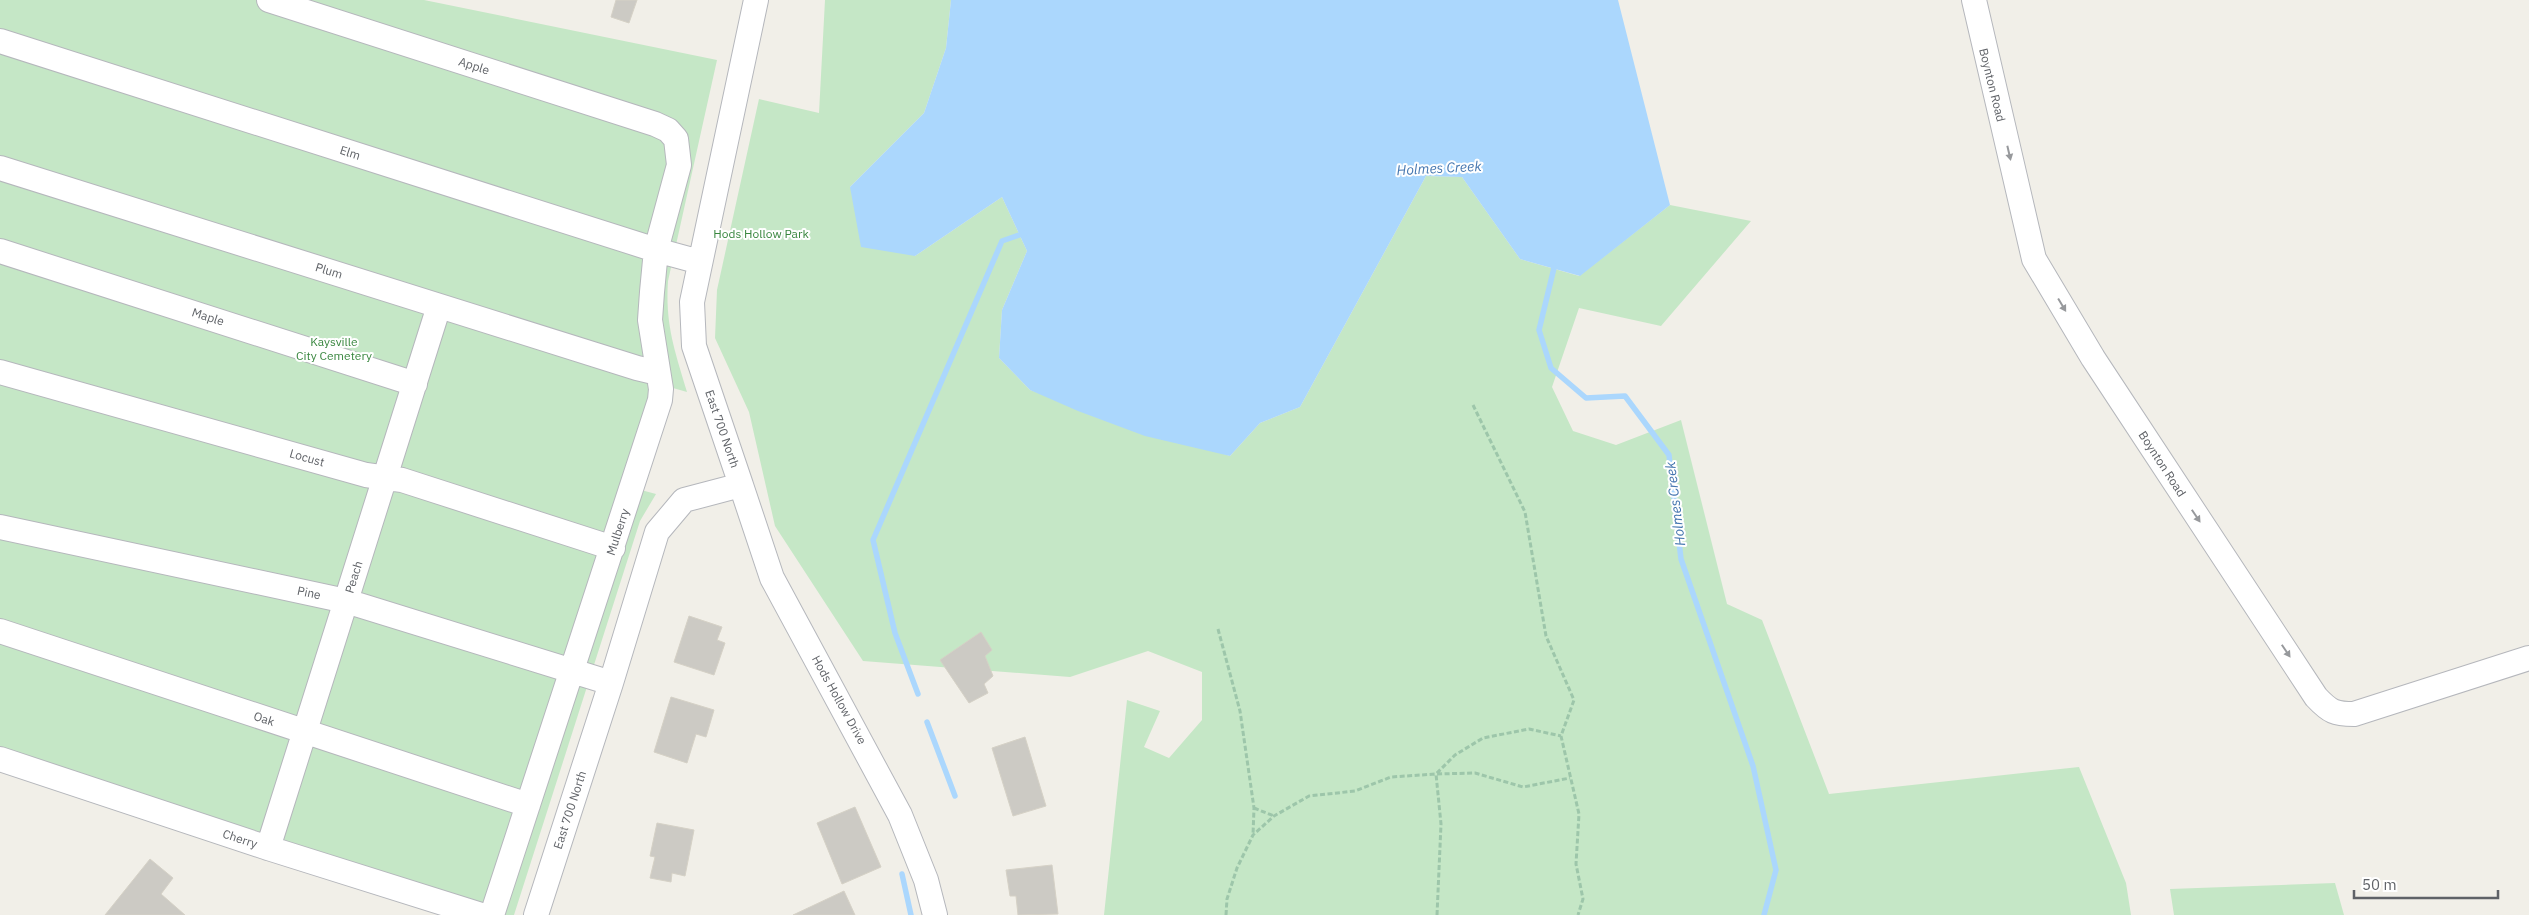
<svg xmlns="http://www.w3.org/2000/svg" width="2529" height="915" font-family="'IBM Plex Sans',sans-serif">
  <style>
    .green { fill: #c5e7c6 }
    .water { fill: #abd7fd }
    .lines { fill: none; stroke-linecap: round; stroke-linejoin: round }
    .stream { stroke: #abd7fd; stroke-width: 5.5 }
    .building { fill: #cccac4; stroke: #d5d1c6 }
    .minor-casing { stroke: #b5b7bc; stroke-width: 26 }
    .path { stroke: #9dc6aa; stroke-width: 3; stroke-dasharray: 5 2.5; stroke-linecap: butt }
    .minor { stroke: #fff; stroke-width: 24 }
    .oneway { fill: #97999c }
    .labels { text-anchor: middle; stroke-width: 4; stroke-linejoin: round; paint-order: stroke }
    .street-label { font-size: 12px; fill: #5f6267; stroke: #fff }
    .park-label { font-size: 12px; fill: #38863e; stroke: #fff }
    .water-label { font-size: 14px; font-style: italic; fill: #4677b0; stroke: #fff }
  </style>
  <rect width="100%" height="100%" fill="#f1efe8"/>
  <path class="green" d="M0,0H424L717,60L668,281C665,325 675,351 687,392L673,388L641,490L656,494L640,521L514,915H453L0,771Z
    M825,0H951L946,48L924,113L850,187L915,256L1002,197L1027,251L1002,310L999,358L1030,390L1230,456L1260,423L1300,407L1426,176L1462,177L1520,259L1579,276L1670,205L1751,221L1661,326L1579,308L1552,387L1573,431L1616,445L1681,420L1727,604L1762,620L1829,794L2079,767L2126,883L2131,915H1104L1127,700L1160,711L1144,747L1169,758L1202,720V672L1148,651L1070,677L863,661L775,526L749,412L715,338L717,290L759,99L819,113Z
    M2335,883L2344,915H2174L2170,889Z"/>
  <path class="water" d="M951,0H1618L1670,205L1580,276L1520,259L1462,177L1426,176L1300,407L1260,423L1230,456L1145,436L1078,411L1030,390L999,358L1002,310L1027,251L1002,197L915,256L861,247L850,187L924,113L946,48Z"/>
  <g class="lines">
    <path class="stream" d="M1552,263L1554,268L1539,330L1551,368L1586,398L1625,396L1669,455L1681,559L1753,766L1776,870L1764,915
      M918,694L895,633L873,540L1002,241L1025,233
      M927,722L955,796
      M902,874L911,915"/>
  </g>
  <path class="building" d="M616,0H637L629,23L611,17Z
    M689,616L722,627L717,640L725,643L714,675L674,662Z
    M981,632L992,650L985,656L993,676L984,684L988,693L969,703L940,660Z
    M671,697L714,710L706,737L696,734L687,763L654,752Z
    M1025,737L1046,806L1013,816L992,748Z
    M855,807L881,867L842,884L817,823Z
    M657,823L694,830L685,876L672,873L671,882L650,878L655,857L650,856Z
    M150,859L173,878L161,894L185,915H105Z
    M1052,865L1058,914L1018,915L1016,896H1010L1006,870Z
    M844,891L855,915H793Z"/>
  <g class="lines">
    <defs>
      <path id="minor" d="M269,0L655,124L668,130L676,139L679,165L656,250L652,292L650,320L661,389L660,400L492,915
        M1974,0L2034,259L2093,358L2316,697C2330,712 2335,714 2354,714L2529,658
        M0,41L656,250L700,262
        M0,168L637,368L658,373
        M0,251L415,384
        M0,372L366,475L402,480L613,548
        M741,485L772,578L900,815L926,880L935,915
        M0,527L346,601L611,683
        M0,631L528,805
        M0,759L268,848L481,915
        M268,848L439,306
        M536,915L611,683L657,532L684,500L741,485L694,346L692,302L756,0"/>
    </defs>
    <use href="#minor" class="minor-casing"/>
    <path class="path" d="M1473,405L1525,512L1546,636L1574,700L1561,736L1579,814L1576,864L1583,899L1578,915
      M1218,629L1240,711L1254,808L1253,835
      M1254,808L1274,816
      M1226,915L1227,899L1237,868L1253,835L1274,816L1309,796L1355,791L1391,777L1436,774L1475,773L1523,787L1570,778
      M1437,915L1441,824L1436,774L1455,755L1483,738L1529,729L1561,736"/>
    <use href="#minor" class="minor"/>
  </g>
  <defs><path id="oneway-solid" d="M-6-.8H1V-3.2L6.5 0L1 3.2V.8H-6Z" transform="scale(1.25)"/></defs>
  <g class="oneway">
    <use href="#oneway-solid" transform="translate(2009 153) rotate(77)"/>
    <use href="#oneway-solid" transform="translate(2062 305) rotate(59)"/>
    <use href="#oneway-solid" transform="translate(2196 516) rotate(56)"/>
    <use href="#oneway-solid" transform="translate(2286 651) rotate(56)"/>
  </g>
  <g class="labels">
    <g class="street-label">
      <text transform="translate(474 66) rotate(18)" y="4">Apple</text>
      <text transform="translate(1992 85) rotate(76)" y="4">Boynton Road</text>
      <text transform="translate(350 153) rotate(18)" y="4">Elm</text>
      <text transform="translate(329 271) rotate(17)" y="4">Plum</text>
      <text transform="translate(208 317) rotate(18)" y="4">Maple</text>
      <text transform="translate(722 429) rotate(71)" y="4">East 700 North</text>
      <text transform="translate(307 458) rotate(16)" y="4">Locust</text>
      <text transform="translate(2162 464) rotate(57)" y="4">Boynton Road</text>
      <text transform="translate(618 532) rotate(-72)" y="4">Mulberry</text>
      <text transform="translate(354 577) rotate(-73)" y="4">Peach</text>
      <text transform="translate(309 593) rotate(12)" y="4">Pine</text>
      <text transform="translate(839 700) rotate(61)" y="4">Hods Hollow Drive</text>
      <text transform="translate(264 719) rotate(18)" y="4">Oak</text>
      <text transform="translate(570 810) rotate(-72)" y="4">East 700 North</text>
      <text transform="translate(240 839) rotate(18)" y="4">Cherry</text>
    </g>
    <g class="park-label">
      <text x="761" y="238">Hods Hollow Park</text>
      <text x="334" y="346">Kaysville<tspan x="334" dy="14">City Cemetery</tspan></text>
    </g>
    <g class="water-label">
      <text transform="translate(1439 168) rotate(-3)" y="5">Holmes Creek</text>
      <text transform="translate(1675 504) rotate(-97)" y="5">Holmes Creek</text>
    </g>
  </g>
  <path d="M2354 890v8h144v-8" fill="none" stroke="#5f6267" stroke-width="2.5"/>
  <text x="2362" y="890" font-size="15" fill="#5f6267" stroke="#ffffff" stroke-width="4" paint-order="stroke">50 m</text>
</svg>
